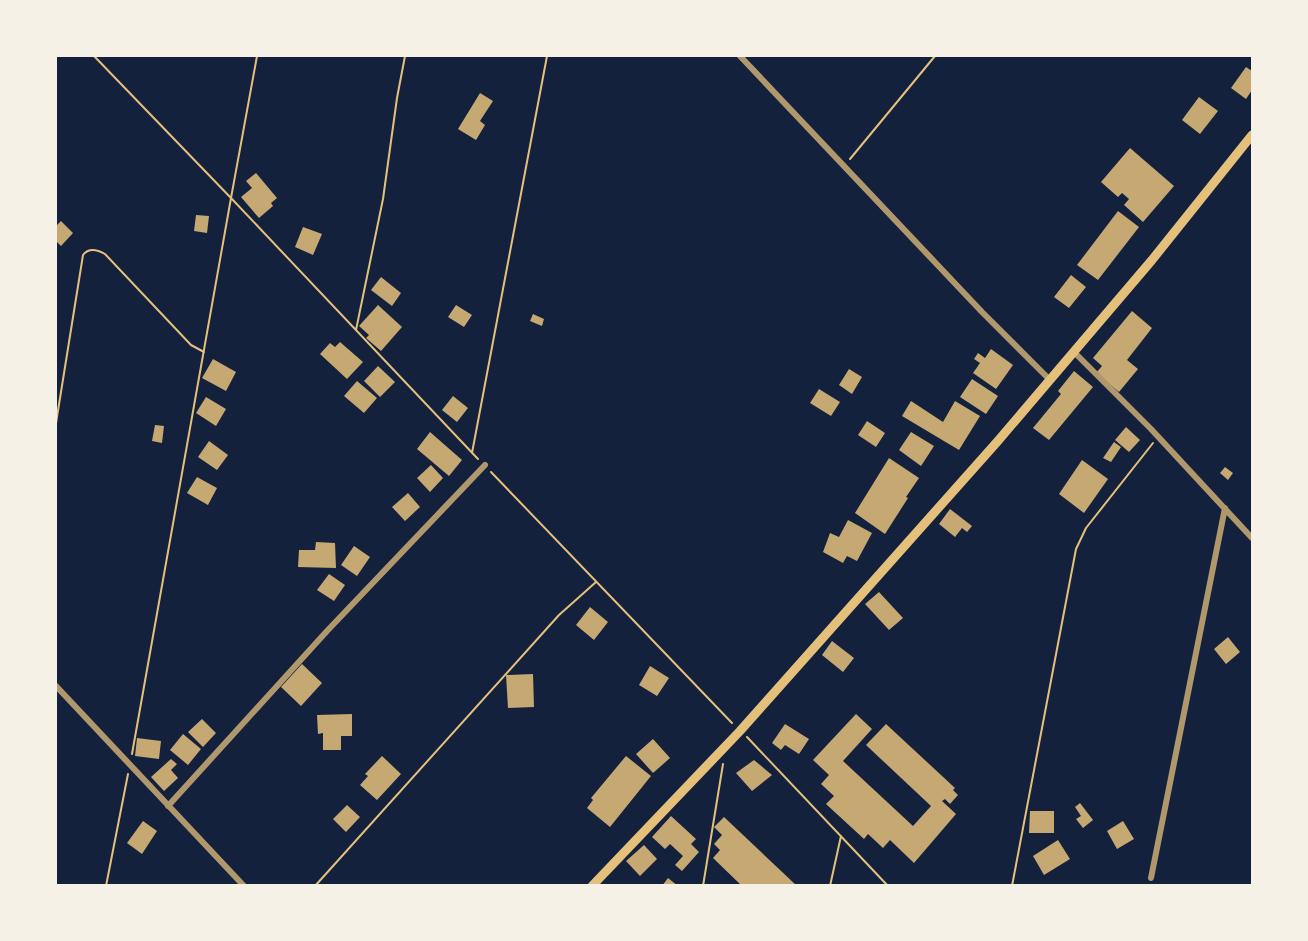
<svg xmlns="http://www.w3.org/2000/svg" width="1308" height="941" font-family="Signika,sans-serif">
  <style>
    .building { fill: #c6a872 }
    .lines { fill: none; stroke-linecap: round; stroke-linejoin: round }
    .path { stroke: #e5c07b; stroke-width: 2 }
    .minor { stroke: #b1986c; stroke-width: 6 }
    .secondary { stroke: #e5c07b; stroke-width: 9 }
  </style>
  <rect width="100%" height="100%" fill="#14213d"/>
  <path class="building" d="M1246,67L1252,71V90L1246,99L1231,88Z
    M480,93L493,101L480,121L485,125L476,140L458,129Z
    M1199,97L1218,111L1200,134L1182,120Z
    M1130,148L1174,186L1143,222L1124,205L1129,199L1122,193L1118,197L1101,182Z
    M256,173L277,198L271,203L273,206L259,218L241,197L252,188L246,181Z
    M1118,211L1139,227L1098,280L1077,265Z
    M196,215L209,216L207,233L194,231Z
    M61,221L73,233L61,246L56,241V226Z
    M303,227L322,234L313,255L295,247Z
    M1071,275L1086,287L1069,308L1054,297Z
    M381,277L401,293L392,306L371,290Z
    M378,305L402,327L381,351L366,338L369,335L359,326Z
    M456,305L472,315L464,327L448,317Z
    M1132,311L1152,328L1127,360L1138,369L1119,392L1096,373L1102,366L1093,358Z
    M533,314L544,319L542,326L530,321Z
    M340,342L363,362L347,379L320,354L330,343L335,347Z
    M991,349L1013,365L996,389L973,373L980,363L974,359L978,353L985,358Z
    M213,359L236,372L226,391L202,378Z
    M378,366L395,382L380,397L364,381Z
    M849,369L862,377L852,394L839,385Z
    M1074,371L1093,387L1049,440L1033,428L1061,394L1058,391Z
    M972,379L998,396L986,414L960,397Z
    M357,381L377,398L364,413L344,396Z
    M819,389L840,402L831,416L810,403Z
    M453,396L468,408L457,422L442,410Z
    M206,397L226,409L216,426L196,413Z
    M911,401L943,422L955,401L980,416L959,450L902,416Z
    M867,421L885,433L876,447L858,435Z
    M155,425L164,426L162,443L152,441Z
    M1126,427L1140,440L1129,452L1115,440Z
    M430,432L462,460L449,476L417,449Z
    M911,432L934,446L921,466L899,450Z
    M209,441L228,455L217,470L198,457Z
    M1114,442L1121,447L1111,462L1103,458Z
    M889,458L919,478L906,497L908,498L885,534L855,513Z
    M1082,460L1108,479L1084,513L1059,494Z
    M431,465L443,478L430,492L417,478Z
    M1225,467L1233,473L1228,480L1220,473Z
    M197,477L217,488L208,505L187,493Z
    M408,493L420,507L405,521L392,507Z
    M950,509L972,526L967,532L962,528L955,537L939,524Z
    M848,520L872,533L857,561L847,556L843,563L823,552L830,533L839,537Z
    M316,542L335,543L336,568L298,567L299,550H315Z
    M354,546L370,557L357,576L341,565Z
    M329,574L345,585L334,601L317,590Z
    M879,592L903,618L889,630L865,604Z
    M590,607L608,622L594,640L576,625Z
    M1228,637L1240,652L1226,664L1214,649Z
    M832,641L854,658L843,672L822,655Z
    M302,664L322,683L301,706L281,687Z
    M650,666L669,678L657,696L639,685Z
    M533,674L534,707L508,708L506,675Z
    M352,714V736H341V750H323V733L318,734L317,715Z
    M856,714L872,729L843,761L913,826L931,806L866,745L886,724L955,788L953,790L958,795L950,804L945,799L942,801L956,814L914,863L890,840L883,848L868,834L864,839L826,804L834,796L821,784L829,775L813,760Z
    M202,719L216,733L203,747L188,732Z
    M785,724L809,739L799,754L785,745L781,750L772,743Z
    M183,734L201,749L188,765L170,750Z
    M137,738L161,741L159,759L135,756Z
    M653,739L670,758L653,773L636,754Z
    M382,756L401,774L377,800L360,785L368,776L365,774Z
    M626,756L651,776L610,827L587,808L593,800L591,798Z
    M171,759L177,764L171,770L178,778L164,791L151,777Z
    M754,760L772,775L752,791L736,773Z
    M1080,803L1093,820L1083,828L1076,819L1081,816L1075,807Z
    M347,805L360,817L346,832L333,819Z
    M1030,811H1054V833H1029Z
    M671,816L696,839L691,844L699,852L682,871L675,865L683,856L670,844L665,849L652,837Z
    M724,817L797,886H742L713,858L720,850L714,844L722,835L714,827Z
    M143,821L157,831L142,854L127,843Z
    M1123,821L1134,839L1117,849L1107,831Z
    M1058,840L1070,859L1044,875L1033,856Z
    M644,845L657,859L640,876L626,861Z
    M668,878L678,886H662Z"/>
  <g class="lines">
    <path class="path" d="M94,56L231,198L132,754
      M257,56L231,198L478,459
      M850,159L935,56
      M356,330L383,199L397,98L405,56
      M56,423L83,255C89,247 98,250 105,254L191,345L204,352
      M472,453L547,56
      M491,472L732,723
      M747,737L888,886
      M106,886L128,774
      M315,886L559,615L596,582
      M703,886L723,764
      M830,886L841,836
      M1012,886L1076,549L1086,528L1153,443"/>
    <path class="minor" d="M740,56L982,312L1050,380
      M1074,352L1151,429L1252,538
      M56,686L244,886
      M168,806L327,631L485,465
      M1151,878L1225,508"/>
    <path class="secondary" d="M592,886L740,731L997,442L1152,260L1252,135"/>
  </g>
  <rect width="1308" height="941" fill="none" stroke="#f6f1e7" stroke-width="114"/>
</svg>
